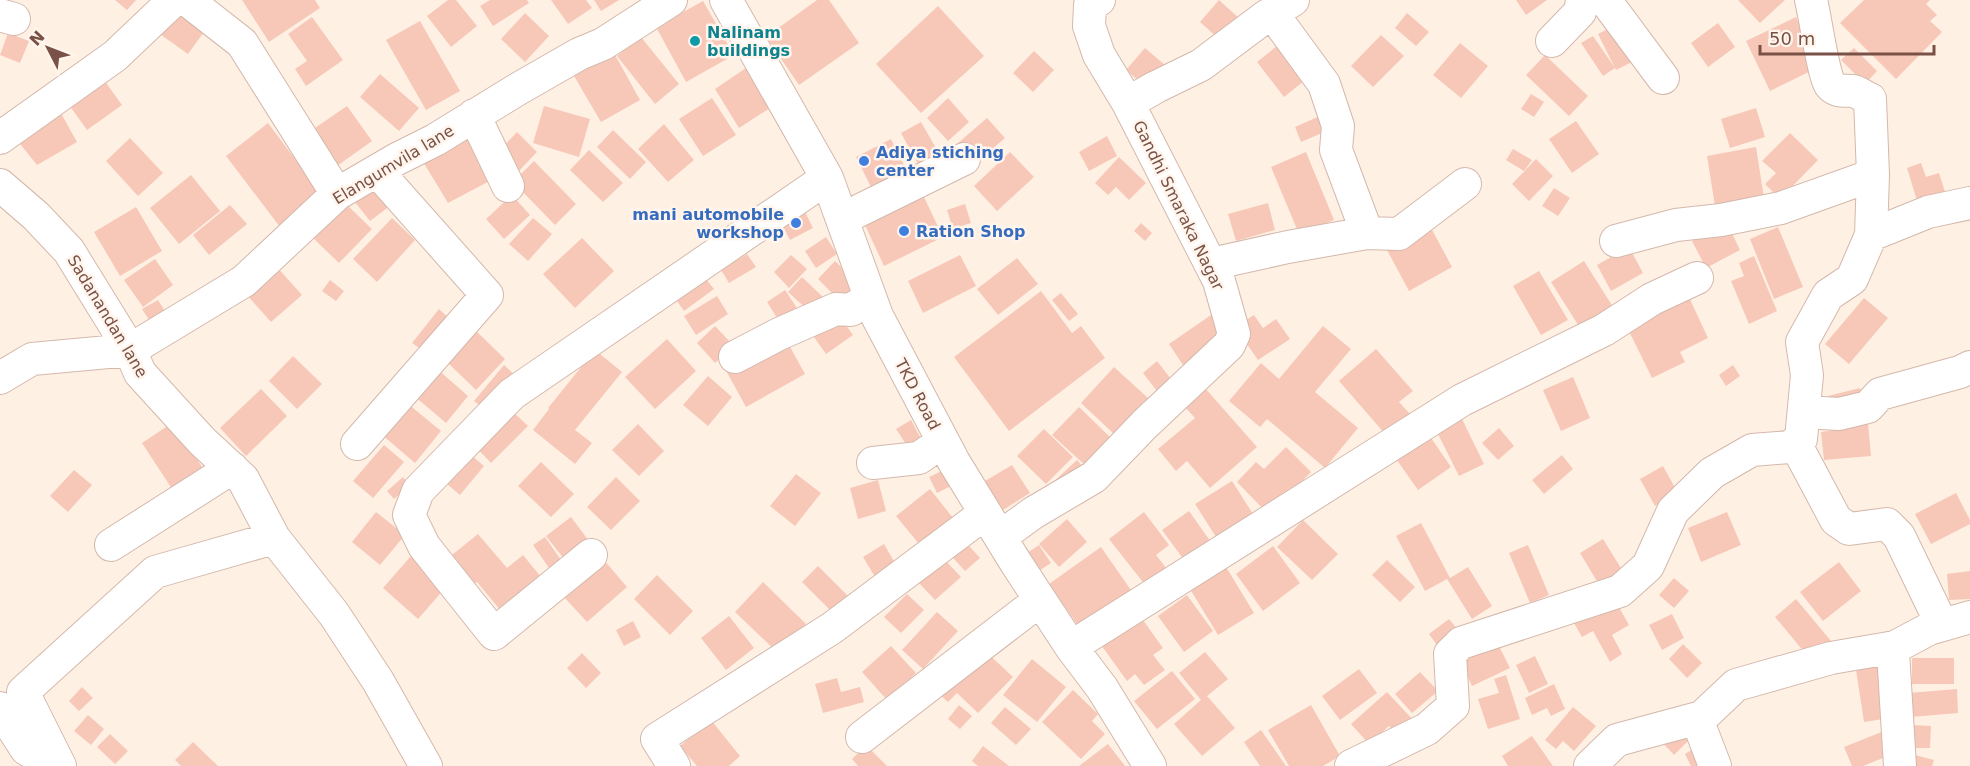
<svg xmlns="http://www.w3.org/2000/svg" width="1970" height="766" font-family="'DejaVu Sans',sans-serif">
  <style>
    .building { fill: #f7c8b8 }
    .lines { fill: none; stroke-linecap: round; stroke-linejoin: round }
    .minor-casing { stroke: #d4b8ab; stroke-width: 34 }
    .minor { stroke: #fff; stroke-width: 32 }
    .culture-dot { fill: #0f9aa8; stroke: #fff5ec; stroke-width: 2 }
    .shop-dot { fill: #3f7fe0; stroke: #fff5ec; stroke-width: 2 }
    .labels { text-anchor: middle; stroke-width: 5; stroke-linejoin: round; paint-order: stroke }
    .culture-label { font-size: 16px; font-weight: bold; fill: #0d838f; stroke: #fff5ec; text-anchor: start }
    .shop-label { font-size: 16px; font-weight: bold; fill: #366cbe; stroke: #fff5ec; text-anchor: start }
    .street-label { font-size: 16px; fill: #7a5146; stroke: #fff5ec }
  </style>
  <rect width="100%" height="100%" fill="#fff0e4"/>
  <path class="building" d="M115,0H136L127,10Z
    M242,0H315L320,8L269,42Z
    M448,0H456L477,26L451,47L427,16Z
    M490,0H527L529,3L493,26L480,6Z
    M551,0H586L592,8L568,24Z
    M594,0H619L601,11Z
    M817,0H829L859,43L799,85L766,37Z
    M1219,0L1239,18L1219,39L1200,22Z
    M1516,0H1547L1526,15Z
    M1738,0H1785L1760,23Z
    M1864,0H1930L1926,4L1937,15L1930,21L1942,32L1896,79L1840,23Z
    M703,1L734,55L686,82L656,27Z
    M178,3L209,25L188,54L157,32Z
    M938,6L984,56L921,113L876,64Z
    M525,13L549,36L525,62L501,39Z
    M1407,13L1429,32L1416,46L1395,28Z
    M312,17L343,60L306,86L295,69L307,61L288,34Z
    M1796,17L1819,67L1770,91L1746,41Z
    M420,21L460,91L426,110L386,40Z
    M1718,23L1735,47L1708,67L1691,43Z
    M1616,25L1634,61L1616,70L1598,34Z
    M8,33L29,41L20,63L0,55Z
    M1381,35L1404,56L1373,87L1351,66Z
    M1593,36L1615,68L1603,76L1581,43Z
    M641,37L679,84L655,104L617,56Z
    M1282,42L1309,77L1284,97L1257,62Z
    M1460,43L1488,66L1461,98L1433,75Z
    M1145,48L1165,65L1147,88L1126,70Z
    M1854,48L1877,71L1865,84L1841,60Z
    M1034,51L1054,70L1033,92L1013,73Z
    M614,53L640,100L601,122L574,76Z
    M1545,55L1588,96L1569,116L1526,75Z
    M746,68L770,108L739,128L715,89Z
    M99,73L122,105L87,130L64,98Z
    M380,74L419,108L399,131L360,97Z
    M1531,94L1544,102L1534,117L1521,109Z
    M712,98L736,135L703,156L679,119Z
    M948,98L969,122L948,141L927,118Z
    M347,106L372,141L337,166L312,130Z
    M544,106L590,119L579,157L533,143Z
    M58,108L77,142L37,165L12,134Z
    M1756,108L1765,137L1730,148L1721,119Z
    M1322,115L1329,130L1301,142L1295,127Z
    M987,118L1005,138L976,163L958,143Z
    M1576,121L1599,154L1572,173L1549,139Z
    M921,122L944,162L923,173L901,133Z
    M268,123L322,195L280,227L226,156Z
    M664,124L694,160L668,182L638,149Z
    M475,130L499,176L448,203L422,160Z
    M613,130L646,162L630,179L597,147Z
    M517,132L537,152L518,172L498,152Z
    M1790,133L1818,160L1780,199L1765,184L1776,173L1762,161Z
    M1107,136L1117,156L1089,171L1079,152Z
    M130,138L163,173L138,196L106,161Z
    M891,139L910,177L875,195L856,157Z
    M1756,147L1764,198L1715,206L1707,156Z
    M1513,149L1532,160L1524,171L1506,160Z
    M589,150L623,183L603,202L570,170Z
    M1010,152L1034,177L997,211L974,186Z
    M1306,152L1334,220L1299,234L1271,167Z
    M1119,157L1146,183L1129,200L1116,187L1108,195L1095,183Z
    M1536,159L1553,176L1529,201L1512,184Z
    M534,161L576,204L555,225L513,182Z
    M1921,163L1926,177L1939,173L1947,198L1919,207L1907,168Z
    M191,175L220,211L179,244L150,208Z
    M375,178L394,203L370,221L351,197Z
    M1554,188L1570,198L1558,216L1542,206Z
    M512,195L530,215L504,239L486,219Z
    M924,197L943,237L884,266L865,225Z
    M1268,203L1275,230L1236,241L1228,214Z
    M346,204L372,229L339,263L313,238Z
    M965,204L971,223L953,229L947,210Z
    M230,205L247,224L209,255L193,235Z
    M802,206L813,228L790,240L778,218Z
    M136,207L162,251L120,276L94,232Z
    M392,218L415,240L377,282L353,259Z
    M533,218L552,234L528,261L509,244Z
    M1141,223L1152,233L1145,241L1134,231Z
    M1727,223L1740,250L1706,268L1692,241Z
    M1430,226L1452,267L1409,291L1387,250Z
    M1778,227L1803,287L1774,299L1750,239Z
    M826,237L837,254L816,268L805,251Z
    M582,238L614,271L575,308L543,274Z
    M1629,247L1643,273L1611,291L1597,265Z
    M747,254L756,267L729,283L721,270Z
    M791,255L807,269L789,288L774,272Z
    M960,255L976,286L923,313L908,281Z
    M1754,256L1777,311L1749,324L1731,281L1744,276L1739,263Z
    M1017,258L1038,284L998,315L977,289Z
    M155,259L173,285L143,307L124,280Z
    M835,261L865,290L847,308L818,279Z
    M1584,261L1613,307L1580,328L1551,282Z
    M277,267L302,295L271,322L247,295Z
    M1539,271L1568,320L1541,335L1513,286Z
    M802,277L824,298L811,313L788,292Z
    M706,279L714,289L684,311L677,301Z
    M330,280L344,291L336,301L322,291Z
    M785,290L803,317L784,329L767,302Z
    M1041,291L1072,333L1081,326L1105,358L1009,431L954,357Z
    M1061,293L1078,314L1069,321L1052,300Z
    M1687,293L1708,338L1680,352L1685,362L1652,378L1625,323Z
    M717,296L728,314L696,335L684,316Z
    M1864,298L1888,318L1849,364L1825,344Z
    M158,300L171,321L156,331L142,309Z
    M439,309L454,323L429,355L412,343Z
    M838,314L853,335L826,354L811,333Z
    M1211,315L1227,338L1185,368L1169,344Z
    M1254,315L1263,328L1276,319L1290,339L1258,360L1235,327Z
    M715,326L734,346L715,363L697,343Z
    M1323,326L1351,349L1315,392L1358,428L1325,468L1267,419L1260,427L1229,401L1261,363L1279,379Z
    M475,330L505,359L476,390L446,361Z
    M783,334L805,374L746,407L724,367Z
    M667,339L696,371L655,409L625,377Z
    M1376,349L1413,391L1399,402L1410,414L1386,435L1339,381Z
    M595,350L622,372L575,430L592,443L575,464L533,430L549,409L548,408Z
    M293,356L322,384L297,409L269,381Z
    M1157,361L1174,383L1160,395L1143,373Z
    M504,365L518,378L489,413L474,401Z
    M1733,365L1740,376L1726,386L1719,375Z
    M1114,367L1148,398L1114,434L1081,403Z
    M436,368L468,396L446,423L413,395Z
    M708,376L732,397L708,426L683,405Z
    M1573,377L1590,418L1561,431L1543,390Z
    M1205,388L1257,447L1210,488L1187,461L1176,471L1158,449L1195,418L1184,406Z
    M1860,388L1864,405L1832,412L1828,396Z
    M261,389L287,416L246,456L220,428Z
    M407,403L441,431L415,463L381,434Z
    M507,406L528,426L491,463L471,442Z
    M1079,407L1112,439L1086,466L1052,435Z
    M1867,412L1871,456L1824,460L1821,432L1835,430L1834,416Z
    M1461,417L1484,464L1459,476L1436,430Z
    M911,420L927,450L913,455L896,429Z
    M172,423L205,471L174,492L142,443Z
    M638,424L664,451L639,476L612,450Z
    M1499,428L1514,446L1498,460L1482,443Z
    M1044,429L1073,457L1046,484L1017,456Z
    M1427,432L1451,467L1418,490L1394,456Z
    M384,445L404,462L373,498L353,481Z
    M1286,447L1311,472L1269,515L1237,482L1256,462L1264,469Z
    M464,449L484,466L460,495L440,478Z
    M1562,455L1573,469L1544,494L1532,480Z
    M1077,460L1086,470L1049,486Z
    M541,462L574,494L551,517L518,486Z
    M1012,465L1030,493L1003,510L985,481Z
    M1663,466L1678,493L1655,506L1640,479Z
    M74,470L92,485L68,512L50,496Z
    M944,470L951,486L937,493L929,477Z
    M796,474L821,493L795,526L770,506Z
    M403,477L410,485L394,499L387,491Z
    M616,477L640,501L611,530L587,507Z
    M878,480L886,511L858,519L850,488Z
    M1232,481L1260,525L1223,548L1195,504Z
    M930,489L957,523L924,550L896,516Z
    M1956,493L1970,520V524L1931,544L1915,514Z
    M1189,511L1213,545L1187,564L1162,530Z
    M376,512L405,535L380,565L352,542Z
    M1144,512L1169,545L1156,555L1167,569L1146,586L1109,539Z
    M1727,512L1741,545L1701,562L1688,528Z
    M571,517L589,541L564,559L546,536Z
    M1067,519L1087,542L1059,567L1039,544Z
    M1303,520L1338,554L1312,580L1277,547Z
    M1421,523L1450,578L1468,567L1492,606L1472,619L1447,579L1425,591L1396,536Z
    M478,534L507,568L523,555L541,577L501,611L477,582L470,587L447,559Z
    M960,536L980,558L965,571L945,549Z
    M545,537L561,560L549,568L533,545Z
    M1603,539L1624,573L1601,588L1580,553Z
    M884,544L899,570L878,582L863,557Z
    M1039,545L1051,563L1036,573L1024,555Z
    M1528,545L1549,595L1530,603L1509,553Z
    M1273,546L1300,583L1263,611L1236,574Z
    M1101,547L1133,593L1079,627L1049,584Z
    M411,556L446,587L418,619L383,588Z
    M944,559L961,577L935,600L918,582Z
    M604,560L627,587L587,622L563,596Z
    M1387,560L1415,587L1400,602L1372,575Z
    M1839,562L1861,591L1823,621L1800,592Z
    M818,566L852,600L836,616L802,582Z
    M1226,567L1254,613L1218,635L1190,589Z
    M1970,571V599L1949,600L1947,574Z
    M657,575L693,611L670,635L634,599Z
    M1674,578L1689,591L1674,608L1659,595Z
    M763,582L806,624L778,653L735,612Z
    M907,594L924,610L901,633L884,617Z
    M1187,595L1213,631L1184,652L1158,616Z
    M1796,599L1831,641L1810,659L1775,617Z
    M1615,600L1629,625L1612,635L1622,654L1610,662L1593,631L1582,637L1574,623Z
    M937,612L958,631L923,669L902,650Z
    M1138,613L1163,648L1153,655L1165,670L1144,685L1135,674L1127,681L1099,642Z
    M1672,614L1684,638L1662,650L1649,625Z
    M729,616L754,648L726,670L701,638Z
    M1449,619L1458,630L1437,645L1429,634Z
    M633,621L641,637L624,646L616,630Z
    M1495,638L1510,668L1472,686L1458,656Z
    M1683,644L1702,663L1687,678L1669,659Z
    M891,646L916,673L887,700L862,672Z
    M982,648L1013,677L978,713L957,693L948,702L939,694Z
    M1205,652L1228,679L1207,696L1235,728L1202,756L1174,724L1201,700L1179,673Z
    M582,653L601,673L586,688L567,668Z
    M1535,656L1548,684L1529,693L1516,665Z
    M1912,658H1954V684H1912Z
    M1032,659L1066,687L1037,722L1003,695Z
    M1881,666L1890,718L1864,722L1856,670Z
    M1359,669L1377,693L1340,720L1322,696Z
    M1172,671L1195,699L1157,729L1134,701Z
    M1420,672L1438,691L1412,713L1395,694Z
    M1506,675L1520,719L1488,729L1478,699L1499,693L1494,679Z
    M837,678L841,692L860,687L864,702L823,713L815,684Z
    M1554,684L1565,709L1551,716L1547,708L1532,715L1525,698Z
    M82,687L93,698L79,711L69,701Z
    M1957,689L1958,713L1911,717L1909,693Z
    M1073,690L1098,714L1092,721L1105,734L1081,759L1042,722Z
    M1387,692L1416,723L1400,738L1389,726L1369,744L1351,724Z
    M959,705L972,716L960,729L948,719Z
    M1311,705L1340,756L1323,766H1289L1268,730Z
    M1005,707L1031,729L1016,745L991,723Z
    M1573,707L1596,726L1574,751L1563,741L1556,749L1545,740Z
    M88,715L104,729L91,745L74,731Z
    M711,720L740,756L729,766H697L680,746Z
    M1680,724L1692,737L1674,755L1661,741Z
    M1912,725L1931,726L1930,748H1911Z
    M1889,729L1898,752L1863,766H1852L1844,747Z
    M1261,730L1286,766H1260L1244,742Z
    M110,734L128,751L115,764L97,747Z
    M1532,736L1553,766H1508L1502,756Z
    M193,742L218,766H181L175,760Z
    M1108,744L1125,766H1079Z
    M866,745L887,766H858L852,759Z
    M1699,745L1707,760L1696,766H1691L1685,754Z
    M983,746L1009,766H978L972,761Z
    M1915,755L1934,760L1932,766H1912Z"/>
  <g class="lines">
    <defs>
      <path id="minor" d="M187,0L242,43L337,194
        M726,0L827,178L877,316L954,462L1016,563L1071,647L1102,688L1150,766
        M1099,0L1090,5L1089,26L1099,55L1128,103
        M1605,0L1663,78
        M0,15L14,19
        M1552,41L1580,12L1582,0
        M474,115L508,186
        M0,138L115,56L174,0
        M0,185L36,216L69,251L130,350L140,373L202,441L243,479L274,538
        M842,219L964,159
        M1367,233L1399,234L1465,184
        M1871,235L1928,212L1970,203
        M1616,241L1676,225L1721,220L1781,208L1873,175
        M1211,264L1288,247L1367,233L1336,150L1338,126L1324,84L1272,13
        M735,357L779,334L836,309L851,310L870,297
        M0,378L32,359L130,350L244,281L337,194L397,159L435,140L518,89L579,54L603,44L671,0
        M1804,412L1839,414L1868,407L1880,394L1960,372L1970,367
        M1795,443L1836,520L1849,529L1887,524L1899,536L1942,625
        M357,444L487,295L377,171
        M873,463L919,458L943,441
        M1000,537L1033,513L1094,477L1145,424L1229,345L1234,334L1219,281L1128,103L1156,87L1201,65L1265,17L1293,0
        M111,545L232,468
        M591,555L494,634L424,546L409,515L418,491L512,394L827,178
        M1071,647L1462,400L1604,330L1652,299L1697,278
        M1895,647L1893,652L1900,766
        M0,708L26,749L56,766
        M1697,719L1715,766
        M862,737L1040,600
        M60,766L23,692L155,572L274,538L334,614L378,681L426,766
        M674,766L657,739L832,628L984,514
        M1351,766L1427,729L1453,706L1450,654L1461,643L1620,591L1648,566L1673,511L1712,473L1752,450L1789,447L1801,439L1807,375L1802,342L1828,295L1852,279L1871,235L1873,175L1870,99C1865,97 1858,92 1853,91C1844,90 1839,93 1831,86C1824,80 1815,15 1811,0
        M1590,766L1617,740L1702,717L1736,685L1831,658L1895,647L1929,629L1970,617"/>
    </defs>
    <use href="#minor" class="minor-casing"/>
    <use href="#minor" class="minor"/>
  </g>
  <circle class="culture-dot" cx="695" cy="41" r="6"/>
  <g class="shop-dot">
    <circle cx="864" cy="161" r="6"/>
    <circle cx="796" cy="223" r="6"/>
    <circle cx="904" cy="231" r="6"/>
  </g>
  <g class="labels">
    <g class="culture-label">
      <text x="707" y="38">Nalinam<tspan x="707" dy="18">buildings</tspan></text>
    </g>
    <g class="shop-label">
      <text x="876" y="158">Adiya stiching<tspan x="876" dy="18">center</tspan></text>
      <text x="784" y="220" text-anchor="end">mani automobile<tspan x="784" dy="18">workshop</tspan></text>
      <text x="916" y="237">Ration Shop</text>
    </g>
    <g class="street-label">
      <text transform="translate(393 164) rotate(-31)" y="6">Elangumvila lane</text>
      <text transform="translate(1179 205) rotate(64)" y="6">Gandhi Smaraka Nagar</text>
      <text transform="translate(108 316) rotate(59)" y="6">Sadanandan lane</text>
      <text transform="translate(918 394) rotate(62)" y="6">TKD Road</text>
    </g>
  </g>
  <g transform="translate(48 48) rotate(312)" stroke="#fff5ec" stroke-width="4.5" paint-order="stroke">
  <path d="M0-4.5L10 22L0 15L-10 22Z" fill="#7a5146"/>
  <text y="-9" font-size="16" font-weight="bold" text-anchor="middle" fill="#7a5146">N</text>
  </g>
  <path d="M1760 45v9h174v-9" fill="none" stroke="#7a5146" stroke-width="3"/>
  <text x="1769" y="45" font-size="18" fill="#7a5146" stroke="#fff5ec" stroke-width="4.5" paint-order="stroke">50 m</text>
</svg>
